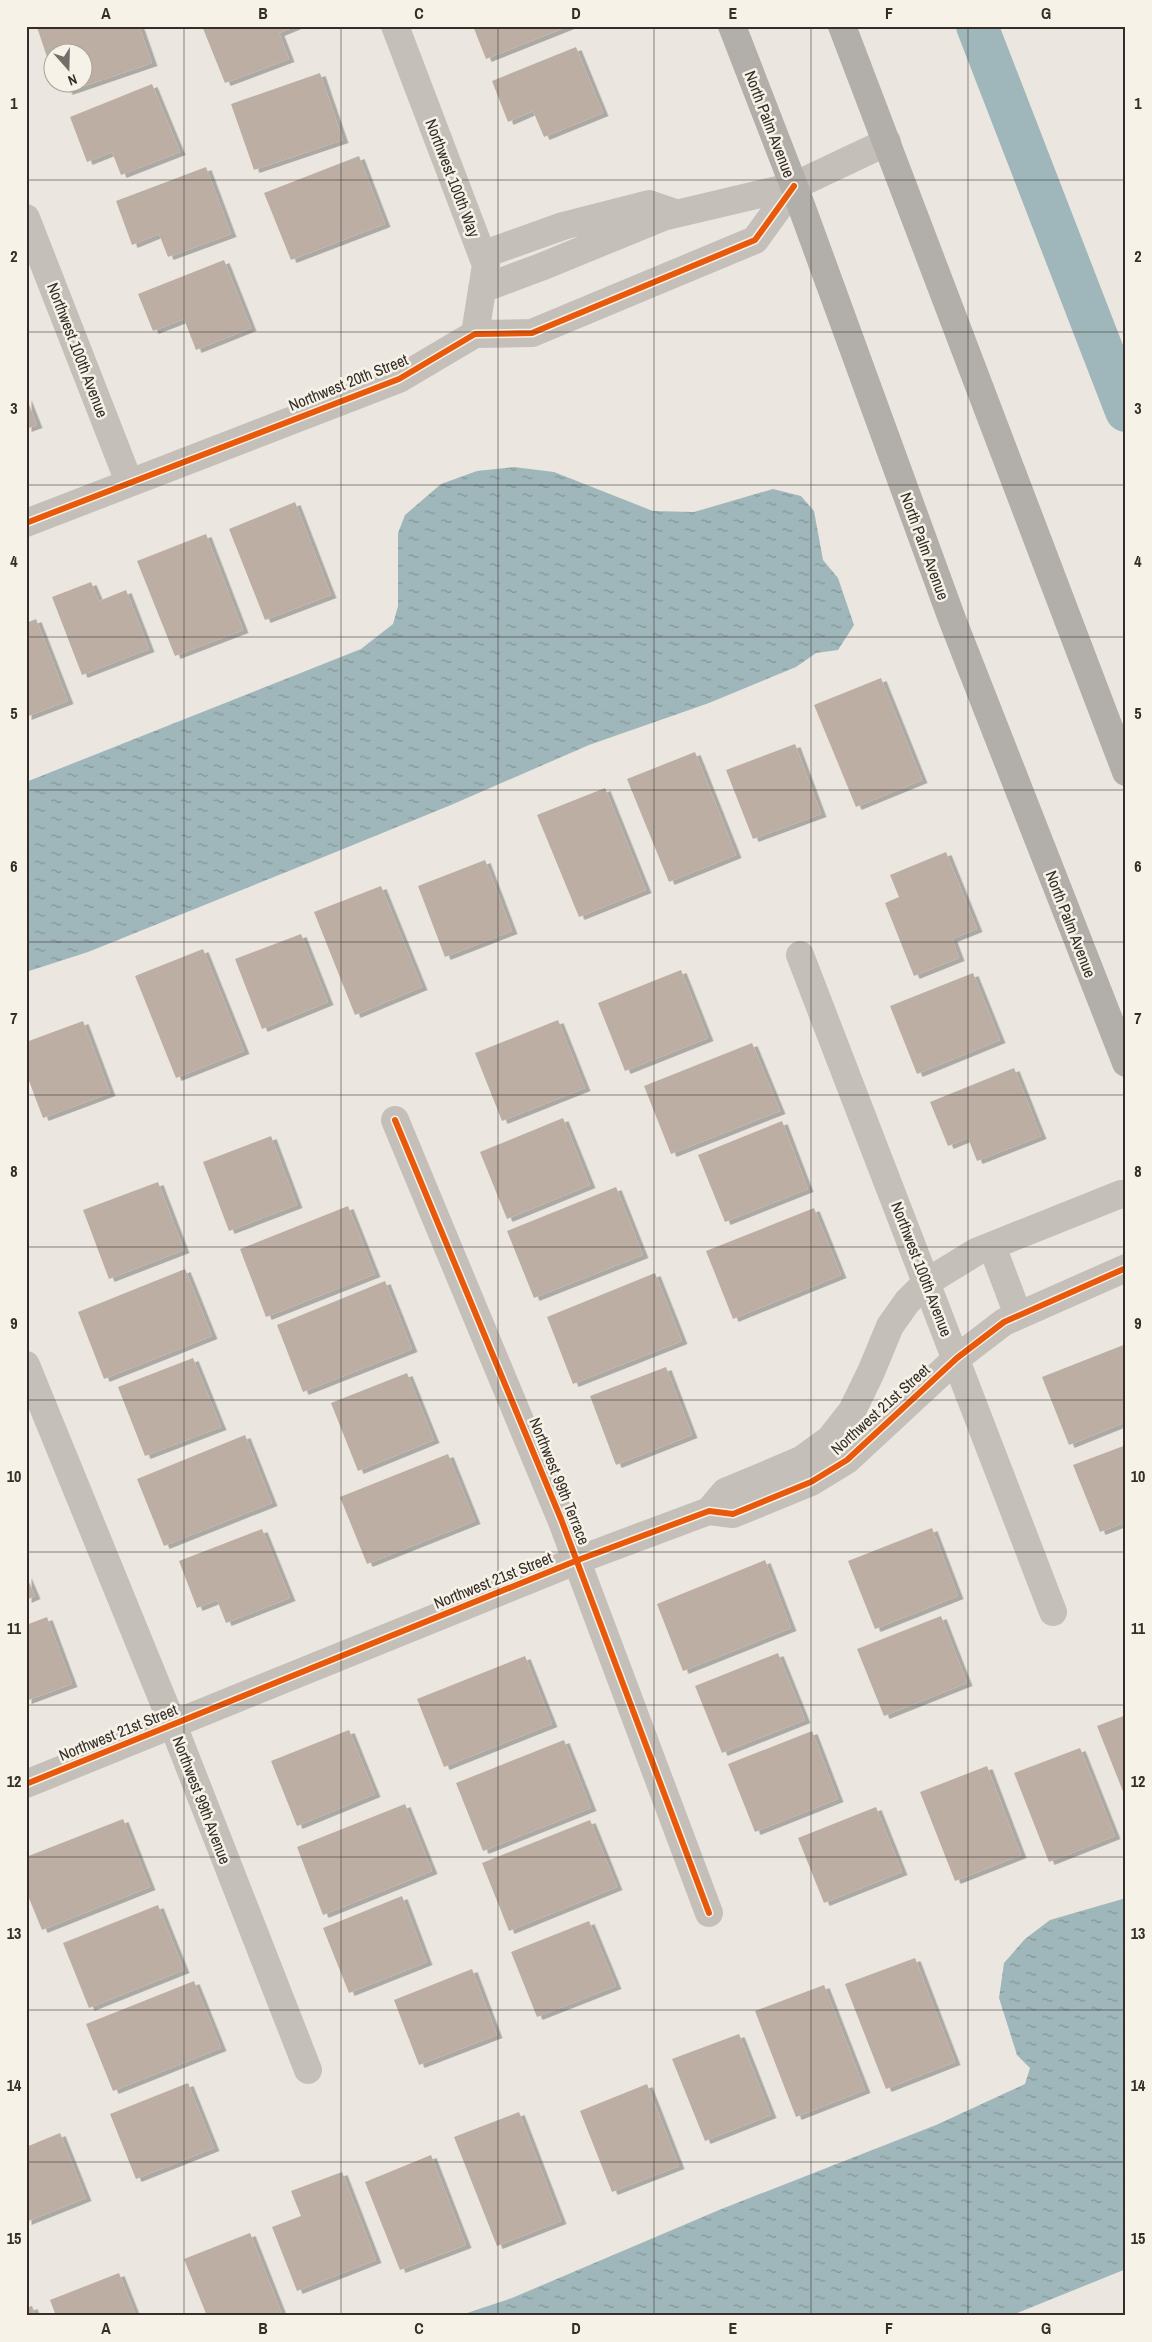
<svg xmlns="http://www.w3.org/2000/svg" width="1152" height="2342" font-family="'Archivo Narrow',sans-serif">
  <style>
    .water { fill: url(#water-ripples) }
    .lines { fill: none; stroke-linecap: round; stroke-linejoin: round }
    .canal { stroke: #9fb7ba; stroke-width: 42 }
    .building { fill: #bdaea4; filter: url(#shadow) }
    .minor { stroke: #c4bfb9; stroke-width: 28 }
    .major { stroke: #b2aea9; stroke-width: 28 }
    .cycleway-casing { stroke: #f7f2e8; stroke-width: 9 }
    .cycleway { stroke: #e8590c; stroke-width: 6 }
    .grid { fill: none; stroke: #342d28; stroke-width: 1; stroke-opacity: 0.55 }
    .labels { text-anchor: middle; stroke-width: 5; stroke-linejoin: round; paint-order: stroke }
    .street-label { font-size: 16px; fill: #342d28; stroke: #f7f2e8 }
    .neatline { fill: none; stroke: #342d28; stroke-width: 2 }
    .grid-label { font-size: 16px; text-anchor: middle; font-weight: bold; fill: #342d28 }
  </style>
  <defs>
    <pattern id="water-ripples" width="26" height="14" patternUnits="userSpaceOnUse" patternTransform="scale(1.25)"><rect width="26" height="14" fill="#9fb7ba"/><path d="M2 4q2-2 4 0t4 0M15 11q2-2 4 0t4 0" fill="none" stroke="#829597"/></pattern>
    <filter id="shadow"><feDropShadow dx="5.5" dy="3" stdDeviation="0" flood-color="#0004"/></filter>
  </defs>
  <rect width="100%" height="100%" fill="#ebe7e0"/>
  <path class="water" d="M514,467L554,472L653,511L694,512L773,489L801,496L814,511L823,560L838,578L854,625L838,650L816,653L796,667L709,703L589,745L451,805L326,856L88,952L26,972V782L361,649L393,624L398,606V533L405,515L441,484L477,471Z
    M1126,1898V2269L1010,2316H458L512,2298L719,2210L936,2125L1025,2084L1030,2068L1017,2055L999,1998L1004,1963L1025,1939L1050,1920Z"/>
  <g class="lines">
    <path class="canal" d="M977,26L1126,411"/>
  </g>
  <path class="building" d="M40,26H139L152,63L67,92L64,82H82V52H52V72L37,27Z
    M202,26H296L279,33L289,59L225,83Z
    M473,26H569L486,59Z
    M576,47L603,113L544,137L533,111L508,122L492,81Z
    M320,73L343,140L254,170L231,104Z
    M152,84L180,152L121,175L112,152L87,162L70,117Z
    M359,156L385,224L291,260L264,193Z
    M206,167L231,234L168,257L159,234L132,245L116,201Z
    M224,260L251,328L196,350L184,319L153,331L138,294Z
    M26,397L37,425L26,429Z
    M295,502L331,595L265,620L229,529Z
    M206,534L243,630L175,656L137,561Z
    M91,582L99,601L126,590L149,649L82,675L52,597Z
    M36,619L68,701L26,717V623Z
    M881,678L922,780L856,807L814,705Z
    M795,744L821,814L753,839L726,770Z
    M695,752L736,855L669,882L627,779Z
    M605,788L646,890L579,917L537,815Z
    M946,852L977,929L952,939L959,958L914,976L885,903L899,897L890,875Z
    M485,860L512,931L445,957L418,886Z
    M381,886L422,987L355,1015L314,912Z
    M301,934L328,1002L262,1029L235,959Z
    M203,949L244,1051L176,1078L135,976Z
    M681,970L708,1038L625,1071L598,1003Z
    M973,973L1000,1040L917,1074L890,1006Z
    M558,1020L585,1088L502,1121L475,1053Z
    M83,1021L110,1093L43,1118L26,1073V1042Z
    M752,1043L780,1111L671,1154L644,1086Z
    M1014,1068L1041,1136L977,1161L968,1138L948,1146L930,1102Z
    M563,1118L590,1185L507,1219L480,1152Z
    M782,1121L808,1189L725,1222L698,1155Z
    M271,1136L297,1205L229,1231L203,1162Z
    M158,1182L184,1250L109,1279L83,1210Z
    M616,1187L643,1255L534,1298L507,1231Z
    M348,1206L375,1274L266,1317L240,1249Z
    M814,1208L841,1275L733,1319L706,1251Z
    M185,1269L212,1336L104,1379L78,1312Z
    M655,1273L682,1341L573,1384L547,1317Z
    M385,1281L412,1349L303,1392L277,1325Z
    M1126,1344V1422L1069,1445L1042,1377Z
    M193,1358L221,1427L145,1456L118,1387Z
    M666,1367L692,1435L616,1465L590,1396Z
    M407,1373L434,1440L358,1471L331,1403Z
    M245,1435L272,1503L164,1546L137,1479Z
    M1126,1445V1522L1100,1532L1073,1465Z
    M448,1454L475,1521L367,1564L340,1497Z
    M932,1528L958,1596L875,1629L848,1561Z
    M262,1529L290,1598L226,1623L217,1600L197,1608L179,1561Z
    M765,1560L791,1628L683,1671L657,1604Z
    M26,1575L35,1596L26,1600Z
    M941,1616L967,1683L884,1716L857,1649Z
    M47,1617L72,1684L26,1701V1625Z
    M778,1653L805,1720L722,1753L695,1686Z
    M525,1656L552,1724L444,1767L417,1699Z
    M1126,1715V1799L1097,1726Z
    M349,1730L375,1794L297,1826L271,1761Z
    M812,1731L838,1799L755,1832L728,1764Z
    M564,1740L591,1808L483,1851L456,1783Z
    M1080,1748L1115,1836L1049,1862L1014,1773Z
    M987,1766L1021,1855L955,1881L920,1792Z
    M405,1804L432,1871L323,1915L297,1847Z
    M876,1807L902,1872L824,1903L798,1838Z
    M123,1819L150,1887L42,1930L26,1891V1857Z
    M590,1820L617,1887L509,1931L482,1863Z
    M402,1896L427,1962L349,1993L323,1928Z
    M158,1905L184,1970L89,2008L63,1943Z
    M589,1921L616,1986L537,2017L511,1952Z
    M915,1958L955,2062L886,2089L845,1984Z
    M472,1969L497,2035L419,2065L394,2000Z
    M194,1981L221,2048L113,2091L86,2024Z
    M824,1985L865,2090L796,2117L755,2011Z
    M739,2034L771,2115L705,2141L672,2059Z
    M188,2083L214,2148L136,2179L110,2114Z
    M647,2084L679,2166L612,2192L580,2111Z
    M519,2112L561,2221L497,2246L454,2137Z
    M60,2133L86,2198L26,2222V2147Z
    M431,2155L466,2245L400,2270L365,2182Z
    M342,2172L376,2260L297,2291L272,2227L301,2216L291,2191Z
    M250,2233L282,2314L277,2316H207L184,2259Z
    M119,2273L136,2316H56L50,2300Z
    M32,2306L36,2316H26V2308Z"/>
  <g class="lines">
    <path class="minor" d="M395,26L486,265L475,334
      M26,218L129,482
      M482,255L563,226L649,204L675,213
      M482,289L541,267L663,217L794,186L887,142
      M26,523L399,379L475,334L532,333L755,240L794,186
      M800,955L1053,1612
      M395,1120L561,1519L709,1913
      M992,1246L1018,1315
      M26,1365L173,1725L308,2070
      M709,1511L725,1492L801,1460L830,1439L852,1411L871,1372L890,1326L907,1302L927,1282L976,1252L1121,1194L1126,1195
      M26,1784L578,1560L709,1511L733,1514L811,1482L847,1460L957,1358L1004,1322L1126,1268"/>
    <path class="major" d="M732,26L794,186L952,619L1126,1063
      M842,26L1126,772"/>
    <defs>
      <path id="cycleway" d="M26,523L399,379L475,334L532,333L755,240L794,186
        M395,1120L561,1519L709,1913
        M26,1784L578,1560L709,1511L733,1514L811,1482L847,1460L957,1358L1004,1322L1126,1268"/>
    </defs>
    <use href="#cycleway" class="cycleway-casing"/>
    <use href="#cycleway" class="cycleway"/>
  </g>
  <path class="grid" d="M184,26V2316M341,26V2316M498,26V2316M654,26V2316M811,26V2316M968,26V2316M26,180H1126M26,332H1126M26,485H1126M26,637H1126M26,790H1126M26,942H1126M26,1095H1126M26,1247H1126M26,1400H1126M26,1552H1126M26,1705H1126M26,1857H1126M26,2010H1126M26,2162H1126"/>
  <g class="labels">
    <g class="street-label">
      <text transform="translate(770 124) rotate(69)" y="6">North Palm Avenue</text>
      <text transform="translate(453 178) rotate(69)" y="6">Northwest 100th Way</text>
      <text transform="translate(78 350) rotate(69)" y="6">Northwest 100th Avenue</text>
      <text transform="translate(348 382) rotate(-22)" y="6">Northwest 20th Street</text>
      <text transform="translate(925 546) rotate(70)" y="6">North Palm Avenue</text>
      <text transform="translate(1071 924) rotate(69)" y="6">North Palm Avenue</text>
      <text transform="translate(922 1269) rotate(69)" y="6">Northwest 100th Avenue</text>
      <text transform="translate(880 1409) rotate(-42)" y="6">Northwest 21st Street</text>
      <text transform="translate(560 1481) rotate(68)" y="6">Northwest 99th Terrace</text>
      <text transform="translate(493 1580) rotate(-22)" y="6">Northwest 21st Street</text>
      <text transform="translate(118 1732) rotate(-22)" y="6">Northwest 21st Street</text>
      <text transform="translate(202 1800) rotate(69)" y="6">Northwest 99th Avenue</text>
    </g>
  </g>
  <rect width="1152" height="2342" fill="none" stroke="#f7f2e8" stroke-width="55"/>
  <g transform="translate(68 68) rotate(160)"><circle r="24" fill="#f7f2e8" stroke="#a9a39b"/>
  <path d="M0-4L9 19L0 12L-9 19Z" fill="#746e68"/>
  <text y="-8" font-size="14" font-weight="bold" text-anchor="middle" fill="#342d28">N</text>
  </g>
  <rect x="28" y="28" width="1096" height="2286" class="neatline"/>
  <g class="grid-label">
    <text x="106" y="19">A</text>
    <text x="263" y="19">B</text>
    <text x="419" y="19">C</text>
    <text x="576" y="19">D</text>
    <text x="733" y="19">E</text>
    <text x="889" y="19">F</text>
    <text x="1046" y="19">G</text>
    <text x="14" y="109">1</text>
    <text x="1138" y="109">1</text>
    <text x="14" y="262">2</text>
    <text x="1138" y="262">2</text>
    <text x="14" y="414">3</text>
    <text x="1138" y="414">3</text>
    <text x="14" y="567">4</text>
    <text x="1138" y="567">4</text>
    <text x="14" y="719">5</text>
    <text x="1138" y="719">5</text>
    <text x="14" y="872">6</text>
    <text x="1138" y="872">6</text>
    <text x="14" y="1024">7</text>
    <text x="1138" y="1024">7</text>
    <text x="14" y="1177">8</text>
    <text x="1138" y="1177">8</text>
    <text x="14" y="1329">9</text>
    <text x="1138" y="1329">9</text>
    <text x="14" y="1482">10</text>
    <text x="1138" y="1482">10</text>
    <text x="14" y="1634">11</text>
    <text x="1138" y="1634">11</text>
    <text x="14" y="1787">12</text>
    <text x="1138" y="1787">12</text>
    <text x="14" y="1939">13</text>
    <text x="1138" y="1939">13</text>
    <text x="14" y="2091">14</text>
    <text x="1138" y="2091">14</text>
    <text x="14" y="2244">15</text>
    <text x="1138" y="2244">15</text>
    <text x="106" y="2334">A</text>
    <text x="263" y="2334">B</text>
    <text x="419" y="2334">C</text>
    <text x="576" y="2334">D</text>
    <text x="733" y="2334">E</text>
    <text x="889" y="2334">F</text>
    <text x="1046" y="2334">G</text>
  </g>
</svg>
